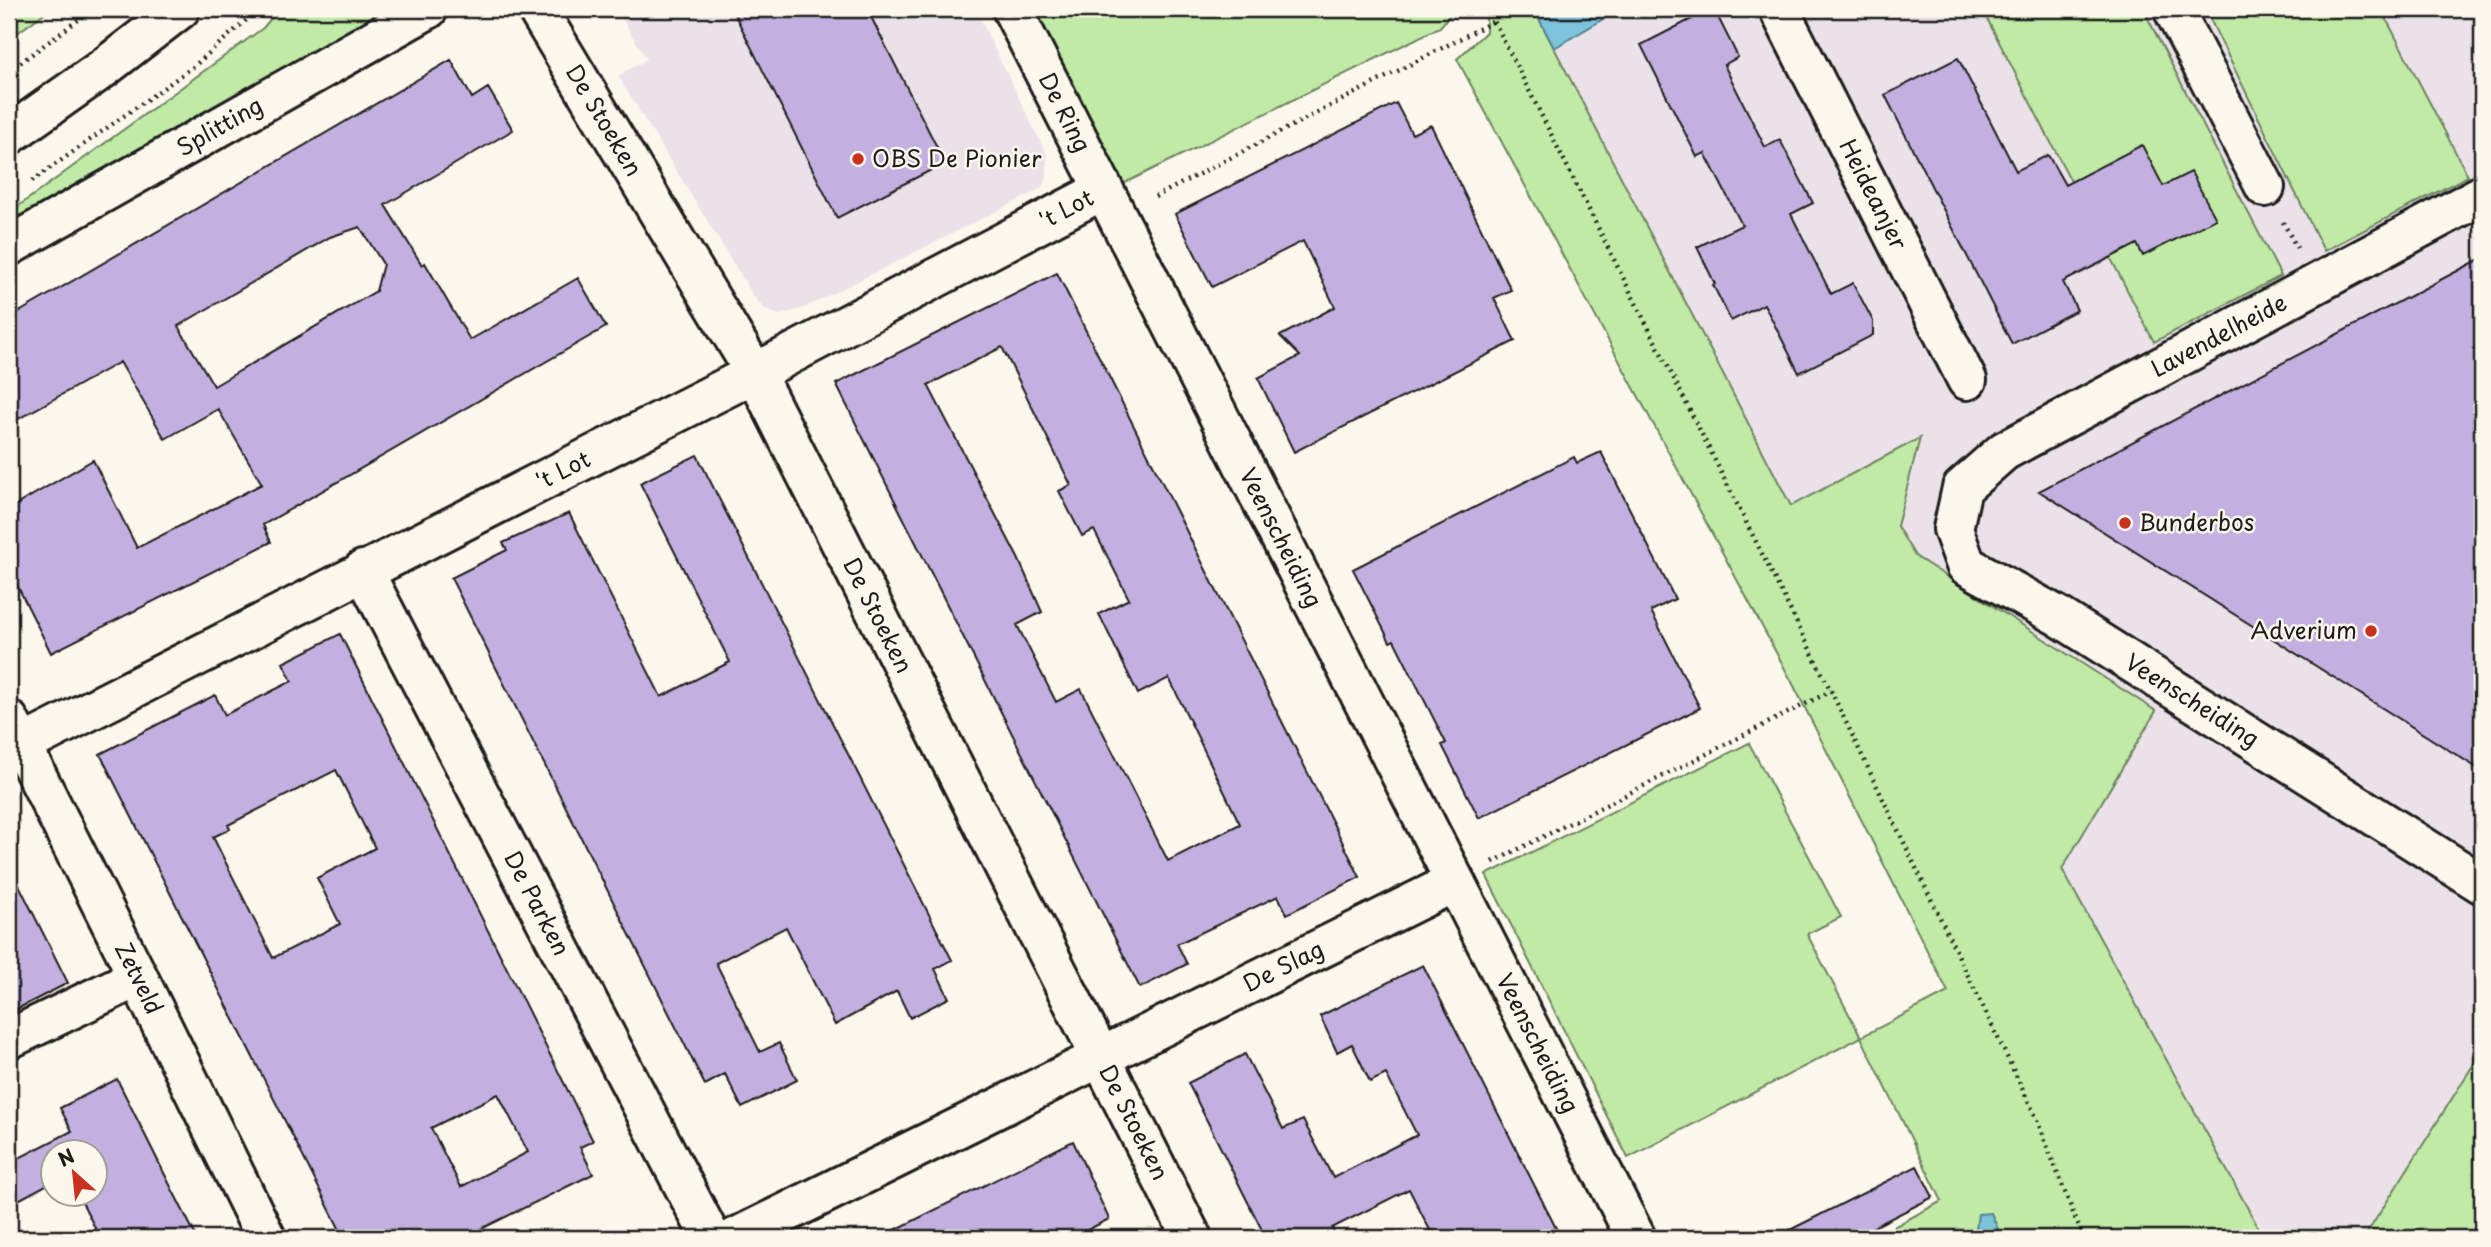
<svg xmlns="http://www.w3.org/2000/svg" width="2491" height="1247" font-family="'Playpen Sans',sans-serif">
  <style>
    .built { fill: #eae2e8 }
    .green { fill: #c0eaa6; stroke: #6e8361; stroke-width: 2 }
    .water { fill: #7cc4dc; stroke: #56818f; stroke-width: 2 }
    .building { fill: #c4b0e0; stroke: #1c1c1c; stroke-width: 2; fill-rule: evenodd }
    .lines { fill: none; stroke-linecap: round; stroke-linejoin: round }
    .minor-casing { stroke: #1c1c1c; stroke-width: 44 }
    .major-casing { stroke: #1c1c1c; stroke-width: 44 }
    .path { stroke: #1c1c1c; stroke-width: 4.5; stroke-dasharray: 2 5; stroke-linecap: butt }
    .minor { stroke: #fbf7ec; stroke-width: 38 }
    .major { stroke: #fbf7ec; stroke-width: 38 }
    .poi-dot { fill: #c8321e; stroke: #fbf7ec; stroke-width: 2.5 }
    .labels { text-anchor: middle; stroke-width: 5; stroke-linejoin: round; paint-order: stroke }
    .street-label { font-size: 23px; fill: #1c1c1c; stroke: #fbf7ec }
    .poi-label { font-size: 23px; fill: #1c1c1c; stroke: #fbf7ec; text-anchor: start }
  </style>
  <rect width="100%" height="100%" fill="#fbf7ec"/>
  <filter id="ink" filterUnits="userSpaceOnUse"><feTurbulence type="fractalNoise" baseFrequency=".0143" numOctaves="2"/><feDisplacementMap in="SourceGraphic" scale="14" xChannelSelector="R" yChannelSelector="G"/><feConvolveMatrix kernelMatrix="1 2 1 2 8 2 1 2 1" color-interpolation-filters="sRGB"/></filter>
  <g filter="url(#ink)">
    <path class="built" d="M616,9H975L1047,155V174L1043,186L1035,192L804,308L778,315L765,309L756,300L618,76L647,59Z
      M1504,9H2482V1238H2276L2013,1016Z"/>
    <path class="green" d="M9,9H50L9,39Z
      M279,9H388L9,228V213L263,28Z
      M1056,9H1455L1440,27L1123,184L1039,18Z
      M1486,9H1534L1791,506L1920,438L1897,526L1915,556L2156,711L2062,869L2264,1238H1878L1877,1236L1942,1201L1861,1037L1628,1158L1486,875L1749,743L1841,917L1807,934L1861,1037L1948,992L1792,682L1457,59L1486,32Z
      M1982,9H2143L2281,276L2154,342Z
      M2205,9H2381L2468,176L2324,251Z
      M2482,1051V1238H2364Z"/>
    <path class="water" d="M1534,9H1620L1554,48Z
      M1991,1213L2002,1238H1975L1978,1214Z"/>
    <path class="building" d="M732,9H867L945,163L837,218Z
      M1711,9H1714L1738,57L1724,65L1765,147L1780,140L1813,203L1791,214L1831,294L1853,283L1873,321V335L1799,373L1764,304L1731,321L1713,285L1715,284L1697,247L1742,225L1705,153L1697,157L1641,45Z
      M1958,58L2016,171L2048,155L2065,185L2142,145L2163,186L2191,172L2216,219L2143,256L2137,244L2063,282L2077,310L2012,344L1885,95Z
      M451,60L472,98L488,88L513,130L385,205L422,265L425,263L470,340L578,278L606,327L263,525L271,542L51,653L9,569V509L93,460L137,548L262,484L218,409L165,439L120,362L9,424V318ZM360,227L383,264L376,291L214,386L178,326L330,237Z
      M1396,103L1412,134L1431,125L1511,290L1494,298L1515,341L1294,452L1258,378L1300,356L1280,336L1335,307L1303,241L1212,287L1175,214Z
      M2482,258V771L2039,491Z
      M1057,273L1360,877L1287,914L1278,896L1177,944L1187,964L1140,988L836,384ZM1002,347L1071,485L1059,491L1082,536L1094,530L1129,599L1099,614L1138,694L1169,678L1240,824L1168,861L1081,689L1056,702L1017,625L1042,612L1018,558L928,385Z
      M1601,452L1675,599L1651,611L1700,708L1479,818L1442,745L1446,743L1394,640L1390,642L1353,569L1574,457L1577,463Z
      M697,455L952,960L935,969L949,998L910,1018L897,991L835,1025L786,927L716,963L760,1052L779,1043L797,1080L742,1108L725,1074L705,1085L451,578L507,550L503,543L569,513L661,697L730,662L640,483Z
      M340,634L593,1141L580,1147L593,1174L481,1229L486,1238H344L100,754L215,695L225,715L292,681L283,663ZM336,770L375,848L317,878L340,924L273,958L213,837L230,829L228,825ZM498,1094L528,1152L461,1187L431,1128Z
      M9,865L68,983L9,1013Z
      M1423,965L1561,1238H1434L1409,1189L1332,1228L1337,1238H1266L1188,1083L1245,1054L1283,1129L1303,1120L1333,1178L1417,1135L1386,1074L1370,1082L1352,1044L1337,1052L1320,1016Z
      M117,1079L173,1191L197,1238H100L78,1194H94V1152H52V1182L9,1205V1163L72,1131L60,1108Z
      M1073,1141L1109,1219L1072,1238H879Z
      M1917,1166L1933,1197L1852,1238H1774Z"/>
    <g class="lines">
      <defs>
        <g id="minor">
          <path id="s1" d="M537,9L755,373L1192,1238"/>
          <path id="s2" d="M1012,9L1636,1238"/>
          <path id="s3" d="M1779,9L1967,380"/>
          <path d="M2173,9L2265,187"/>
          <path id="s4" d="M2482,195L2004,451L1962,488L1953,529L1966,565L2058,616L2482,884"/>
          <path id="s5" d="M9,246L428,9"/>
          <path id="s6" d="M363,570L711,1238"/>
          <path id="s7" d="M9,720L138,977L266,1238"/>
          <path id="s8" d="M22,745L755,373L1103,190"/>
          <path d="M9,1039L138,977"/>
          <path id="s9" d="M735,1238L1455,882"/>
        </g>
        <path id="major" d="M9,135L105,67L180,9"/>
      </defs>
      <use href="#minor" class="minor-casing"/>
      <use href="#major" class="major-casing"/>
      <path class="path" d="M1488,9L1831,691L2035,1115L2083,1238
        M9,71L93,9
        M32,181L193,67L259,9
        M1155,197L1494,21
        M2283,222L2297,248
        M1493,862L1831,691"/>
      <use href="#minor" class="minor"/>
      <use href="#major" class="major"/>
    </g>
  </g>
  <g class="poi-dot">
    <circle cx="858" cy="159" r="7"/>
    <circle cx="2125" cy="523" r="7"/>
    <circle cx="2371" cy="631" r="7"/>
  </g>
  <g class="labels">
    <g class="street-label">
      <text dy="8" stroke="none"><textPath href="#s2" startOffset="116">De Ring</textPath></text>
      <text dy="8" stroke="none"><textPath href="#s1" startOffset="130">De Stoeken</textPath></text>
      <text dy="8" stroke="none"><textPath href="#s5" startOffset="242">Splitting</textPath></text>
      <text dy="8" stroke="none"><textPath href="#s3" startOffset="208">Heideanjer</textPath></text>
      <text dy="8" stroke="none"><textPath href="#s8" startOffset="1174">'t Lot</textPath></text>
      <text transform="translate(2219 336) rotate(-28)" y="8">Lavendelheide</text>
      <text dy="8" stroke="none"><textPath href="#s8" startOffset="607">'t Lot</textPath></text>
      <text dy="8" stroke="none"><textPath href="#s2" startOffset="593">Veenscheiding</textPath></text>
      <text dy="8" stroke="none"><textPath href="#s1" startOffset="696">De Stoeken</textPath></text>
      <text dy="8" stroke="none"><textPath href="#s4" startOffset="942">Veenscheiding</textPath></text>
      <text dy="8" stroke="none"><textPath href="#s6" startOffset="376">De Parken</textPath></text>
      <text dy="8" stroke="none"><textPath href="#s9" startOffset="612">De Slag</textPath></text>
      <text dy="8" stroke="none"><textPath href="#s7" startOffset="289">Zetveld</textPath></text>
      <text dy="8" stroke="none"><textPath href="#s2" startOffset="1160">Veenscheiding</textPath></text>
      <text dy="8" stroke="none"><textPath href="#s1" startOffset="1264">De Stoeken</textPath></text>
    </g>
    <g class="poi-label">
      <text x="872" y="167">OBS De Pionier</text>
      <text x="2139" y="531">Bunderbos</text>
      <text x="2357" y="639" text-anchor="end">Adverium</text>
    </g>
  </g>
  <rect width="2491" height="1247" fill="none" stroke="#fbf7ec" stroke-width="35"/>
  <rect x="18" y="18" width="2456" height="1212" fill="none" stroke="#1c1c1c" stroke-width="2.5" filter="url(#ink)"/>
  <g transform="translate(74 1173) rotate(333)"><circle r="33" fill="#fbf7ec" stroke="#a29f99" stroke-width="2"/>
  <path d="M0-5L12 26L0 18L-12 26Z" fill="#c8321e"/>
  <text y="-10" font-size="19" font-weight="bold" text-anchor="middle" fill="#1c1c1c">N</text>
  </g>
</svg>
